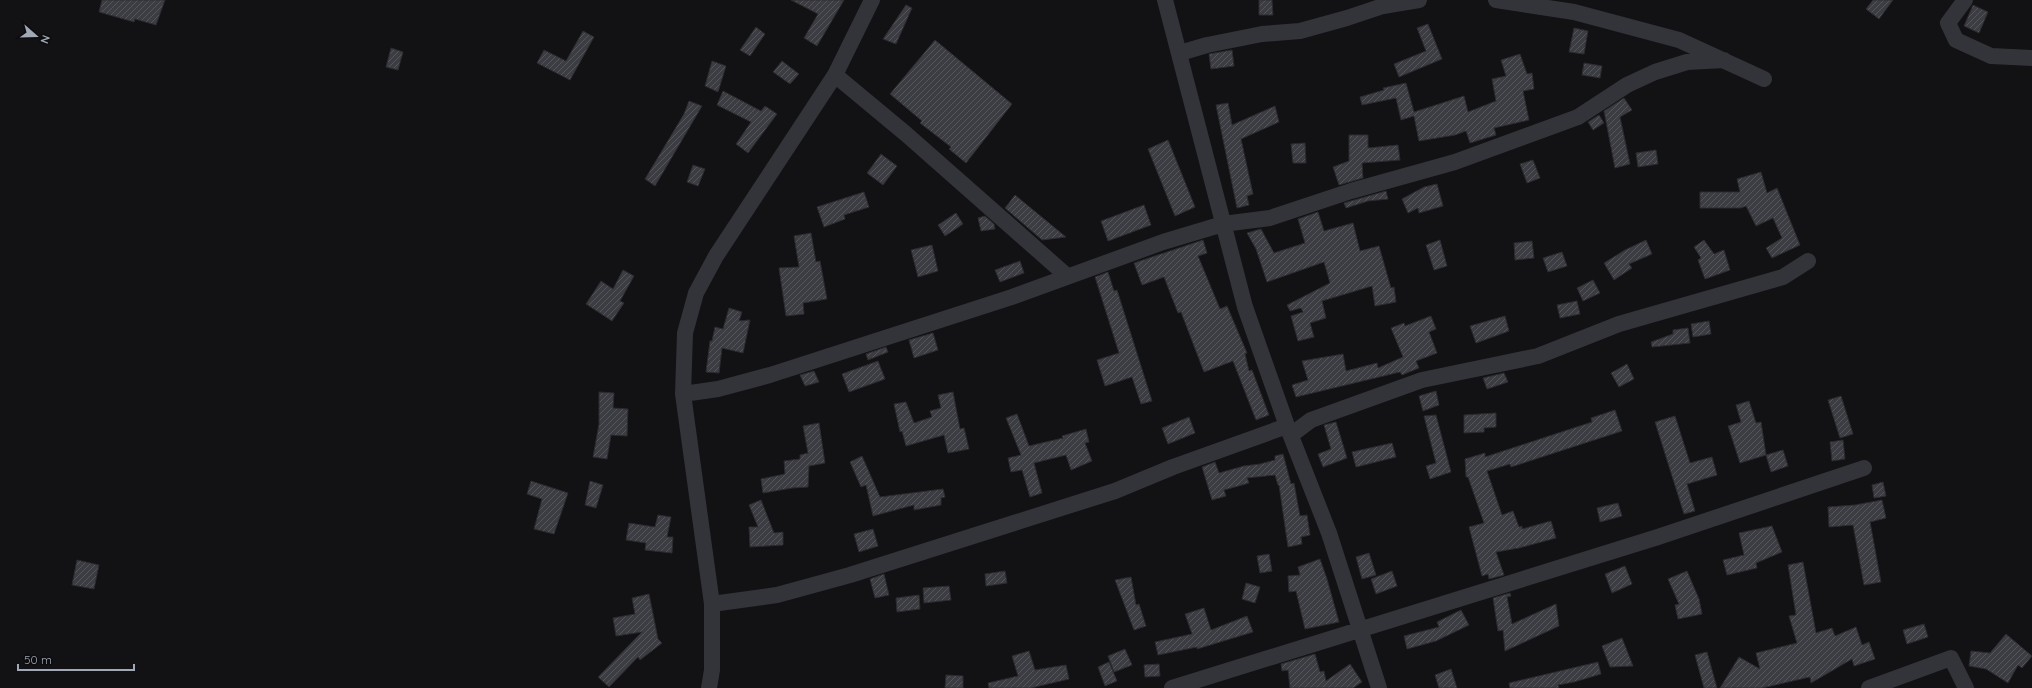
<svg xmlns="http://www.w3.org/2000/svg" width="2032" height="688" font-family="Quicksand,sans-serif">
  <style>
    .building { fill: url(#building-hatch); stroke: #2c2c30 }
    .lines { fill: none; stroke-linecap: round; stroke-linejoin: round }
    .minor { stroke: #333439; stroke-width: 16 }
  </style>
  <defs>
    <pattern id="building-hatch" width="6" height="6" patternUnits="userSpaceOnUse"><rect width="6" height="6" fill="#3c3d42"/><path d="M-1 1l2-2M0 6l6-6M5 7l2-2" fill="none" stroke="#55565b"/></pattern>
  </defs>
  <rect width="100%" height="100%" fill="#121214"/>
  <path class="building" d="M102,0H165L156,25L135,19L134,22L99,12Z
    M791,0H844L817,46L804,38L818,14Z
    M1259,0H1272L1273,15H1259Z
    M1873,0H1893L1879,19L1866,9Z
    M906,5L912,8L896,44L883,39Z
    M1973,5L1988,12L1979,33L1964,26Z
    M1428,24L1442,59L1399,77L1394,64L1426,51L1417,28Z
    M756,27L765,34L750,56L740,50Z
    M1574,28L1588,31L1584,54L1569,52Z
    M583,31L594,37L570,80L537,63L544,50L566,61Z
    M935,40L1012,104L966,163L949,149L951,147L920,123L922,121L890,94Z
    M391,48L403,52L398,70L386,67Z
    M1232,50L1234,66L1211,69L1209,54Z
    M1520,54L1527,74L1532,73L1534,89L1523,91L1529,120L1494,128L1496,135L1470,143L1466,131L1455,135L1419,141L1414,116L1401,120L1396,98L1362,105L1360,97L1384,90L1383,88L1406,83L1414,112L1464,96L1468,112L1496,101L1492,79L1506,76L1501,60Z
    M712,61L726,66L718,92L705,86Z
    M782,61L799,74L790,84L773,72Z
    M1584,63L1602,66L1600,78L1582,75Z
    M723,91L761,111L765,106L777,114L748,153L736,144L751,122L717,105Z
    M1624,98L1632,110L1620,117L1630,164L1615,168L1604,111Z
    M689,101L702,106L655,186L645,179L684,114Z
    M1228,103L1232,125L1275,106L1279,122L1241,139L1253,194L1247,196L1249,205L1237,208L1216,105Z
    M1599,115L1604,123L1593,130L1588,122Z
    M1349,135H1368V148L1398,145L1400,160L1362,163L1363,178L1339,185L1333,167L1349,161Z
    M1168,140L1195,207L1175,216L1148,149Z
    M1305,143L1306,163H1293L1291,144Z
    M1656,150L1658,164L1638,167L1636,153Z
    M881,154L897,166L883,185L867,173Z
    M1533,160L1540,178L1527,183L1520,164Z
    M693,165L705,169L698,186L687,182Z
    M1761,172L1767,193L1777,188L1800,245L1772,258L1766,248L1782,238L1773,218L1756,226L1746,206L1741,208H1700V192H1740L1737,179Z
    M1437,184L1443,206L1419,213L1418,208L1408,213L1402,199L1424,187Z
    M1386,191L1388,199L1368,201L1346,208L1344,203Z
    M864,192L869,207L844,215L845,219L824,227L817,207Z
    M1015,195L1066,237L1042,240L1005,208Z
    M1144,205L1151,225L1108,241L1101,221Z
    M1318,212L1324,231L1353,223L1360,251L1379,246L1391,288L1394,287L1396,302L1375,306L1372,286L1322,301L1326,318L1310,323L1314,337L1298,341L1291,316L1303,312L1301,308L1290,311L1287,305L1330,283L1324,262L1267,282L1256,249L1247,233L1261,229L1274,253L1305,243L1298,219Z
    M956,213L963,224L945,236L938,225Z
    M985,216L994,224L995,229L981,231L978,218Z
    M811,233L816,262L820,261L827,299L803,303L804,314L786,316L779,268L799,267L794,236Z
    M1203,240L1207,253L1198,256L1220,309L1227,306L1247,353L1245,354L1249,371L1252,370L1269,415L1256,420L1233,361L1204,372L1181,312L1178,313L1164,277L1142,285L1134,263Z
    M1440,240L1447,266L1434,270L1426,245Z
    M1646,240L1652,254L1629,264L1632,268L1614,280L1604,263L1625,250Z
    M1704,240L1714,254L1724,250L1730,270L1705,279L1698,260L1701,258L1694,247Z
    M1532,241L1534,258L1515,260L1514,243Z
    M932,245L938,271L918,277L911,250Z
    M1562,252L1567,266L1548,272L1543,258Z
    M1020,261L1024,273L1000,282L995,270Z
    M623,270L634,276L620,301L624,303L612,321L586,304L601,281L613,289Z
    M1108,272L1114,291L1117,290L1152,401L1141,404L1132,377L1105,386L1097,360L1119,353L1095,277Z
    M1593,280L1600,293L1583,301L1577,288Z
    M1577,301L1580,314L1560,318L1557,305Z
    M729,308L742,312L739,321L750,320L743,353L722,348L719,373L706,372L710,341H712L715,327L723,329Z
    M1431,316L1436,329L1429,332L1437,353L1416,361L1419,368L1402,375L1400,372L1296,397L1292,385L1308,380L1302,361L1343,354L1346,371L1377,363L1378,368L1403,357L1391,328L1404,323L1405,326Z
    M1505,316L1509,331L1476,343L1470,326Z
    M1709,321L1711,334L1693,337L1691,324Z
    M1688,328L1690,343L1652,347L1651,342L1673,334V330Z
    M933,333L938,350L914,358L909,340Z
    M886,347L888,352L868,360L866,354Z
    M878,361L885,379L849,392L842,374Z
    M1627,364L1634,379L1619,387L1611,373Z
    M814,371L819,382L805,386L800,375Z
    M1504,373L1508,382L1487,389L1483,378Z
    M1436,391L1439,405L1423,411L1419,396Z
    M599,392L614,393L613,408L628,409L627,436L611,435L607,459L593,457L599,424Z
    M953,392L960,429L964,428L969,449L948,453L944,435L906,446L902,431L900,432L894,404L906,402L914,423L932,417L930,411L941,408L938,395Z
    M1841,396L1853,434L1840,438L1828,400Z
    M1749,401L1756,423L1761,422L1766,455L1740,463L1728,426L1741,422L1736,405Z
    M1615,410L1622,431L1511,467L1510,464L1487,471L1502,515L1513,511L1519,527L1522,526V529L1551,521L1556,538L1519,548L1496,552L1504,575L1489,579L1488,574L1482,576L1469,527L1484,523L1468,477H1466L1465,459L1485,453V457L1592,422L1591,418Z
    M1496,413V427L1484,428V432L1464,433V415Z
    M1017,414L1029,446L1063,438L1062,436L1086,429L1089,442L1085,443L1092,461L1071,470L1066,455L1034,463L1042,493L1030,497L1022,470L1011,472L1008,458L1021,455L1006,418Z
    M1436,415L1451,472L1430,479L1426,466L1436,463L1424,416Z
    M1675,416L1690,463L1712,457L1717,475L1687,484L1695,511L1684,514L1655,422Z
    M1189,417L1195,433L1168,444L1162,428Z
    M1336,422L1347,458L1323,467L1318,454L1331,449L1324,425Z
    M819,423L825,463L809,466L808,487L792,488L763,493L761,479L785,474L784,461L800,459V455L808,453L803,426Z
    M1843,440L1845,459L1832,461L1830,442Z
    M1392,443L1396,457L1356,467L1352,452Z
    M1783,450L1788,466L1771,472L1766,455Z
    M1283,454L1291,484L1294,483L1300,516L1307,515L1310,535L1301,537L1302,544L1288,547L1279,485H1278L1275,475L1247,478L1249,483L1224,490L1226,496L1212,500L1202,467L1215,462L1219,473L1244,466L1260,464L1275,460V456Z
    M862,456L880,497L943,489L945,497L941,498V505L914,510V505L873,516L866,485L861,487L850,462Z
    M531,481L568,493L554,534L534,529L542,499L527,494Z
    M590,481L603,485L596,508L585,505Z
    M1883,482L1886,496L1874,498L1872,485Z
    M761,500L774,533L783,532V545L750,547L749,527H758L749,505Z
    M1882,500L1886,518L1870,522L1881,582L1864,585L1853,525L1829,527L1828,507L1855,505Z
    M1618,503L1622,516L1600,522L1597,508Z
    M658,515L671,517L667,537H673L672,553L645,550L646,543L626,540L629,523L655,527Z
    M1772,526L1782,552L1756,563L1757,568L1727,575L1723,560L1744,555L1739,533Z
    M873,529L878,546L859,552L854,534Z
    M1369,553L1376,575L1362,579L1356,557Z
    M1269,554L1272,571L1260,573L1257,556Z
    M1320,559L1327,579L1339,622L1305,629L1296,591L1289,592L1288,576L1300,575L1298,567Z
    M77,560L99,565L94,589L72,585Z
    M1803,562L1816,633L1832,628L1835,636L1856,627L1862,645L1869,642L1875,659L1854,666L1852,659L1811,683L1810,677L1762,688H1720L1739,657L1760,669L1756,653L1797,643L1789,616L1796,615L1788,565Z
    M1625,566L1632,584L1612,593L1605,574Z
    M1005,571L1007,583L986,586L985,574Z
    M1392,571L1397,586L1376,594L1371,579Z
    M1687,571L1699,599L1702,614L1678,619L1675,605L1679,604L1668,579Z
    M884,574L889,595L875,598L870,579Z
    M1131,577L1136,605L1139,604L1146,626L1134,630L1115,580Z
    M1246,583L1260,587L1255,603L1242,599Z
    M949,586L951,600L924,603L923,588Z
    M1510,593L1511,596L1507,597L1512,624L1556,604L1559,626L1505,651L1503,630L1498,631L1493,598Z
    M649,594L658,639L662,643L640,660L638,657L609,687L598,677L642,632L616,636L613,618L635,614L632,598Z
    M919,595L920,609L897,612L896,598Z
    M1204,608L1211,630L1247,616L1253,632L1197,649V647L1158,655L1155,642L1192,634L1185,614Z
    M1461,610L1469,625L1436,641L1407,649L1404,636L1439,627L1437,622Z
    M1924,624L1928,637L1907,644L1903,630Z
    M2006,634L2032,656L2022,668L2018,665L2008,683L1986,669L1969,666L1971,651L1990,653Z
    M1622,638L1633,666L1610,667L1602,646Z
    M1125,649L1132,665L1114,672L1108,656Z
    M1029,651L1035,670L1066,665L1069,679L1031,688H989L988,683L1018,676L1012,656Z
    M1707,652L1717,688H1704L1695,655Z
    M1315,654L1320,672L1324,671L1326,681L1350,664L1362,682L1353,688H1290L1288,670L1282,671L1281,664Z
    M1109,662L1117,681L1105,686L1098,667Z
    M1598,662L1601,674L1574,682L1558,685L1559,688H1510L1509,683Z
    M1159,664L1160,676L1145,677L1144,665Z
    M1451,669L1457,688H1439L1435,675Z
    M946,675L963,676V688H945Z"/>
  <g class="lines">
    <path class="minor" d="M1165,0L1245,307L1287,426L1329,533L1379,688
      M1496,0L1574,12L1679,40L1764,79
      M1965,0L1948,23L1956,40L1991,56L2032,58
      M1180,53L1207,45L1262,34L1300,31L1347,18L1383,6L1419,0
      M835,75L906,134L1067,276
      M683,394L718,389L770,375L1012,297L1163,242L1223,224L1270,218L1351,191L1455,162L1578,117L1627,85L1655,72L1687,62L1724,60
      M1291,435L1311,420L1422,380L1538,356L1619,324L1783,277L1808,261
      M712,604L777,595L850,575L1115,491L1173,467L1287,426
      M709,688L712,670V604L683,394L685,333L696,293L716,256L835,75L872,0
      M1172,688L1658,537L1864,468
      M1869,688L1951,658L1966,688"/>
  </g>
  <g transform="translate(36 36) rotate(110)" stroke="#0d0d0f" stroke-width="3" paint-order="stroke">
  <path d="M0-3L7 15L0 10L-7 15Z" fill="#a2a9b6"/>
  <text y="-6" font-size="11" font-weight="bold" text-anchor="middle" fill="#a2a9b6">N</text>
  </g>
  <path d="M18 664v6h116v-6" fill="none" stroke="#a2a9b6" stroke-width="2"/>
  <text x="24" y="664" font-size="12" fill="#a2a9b6" stroke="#0d0d0f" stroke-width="3" paint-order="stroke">50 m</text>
</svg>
